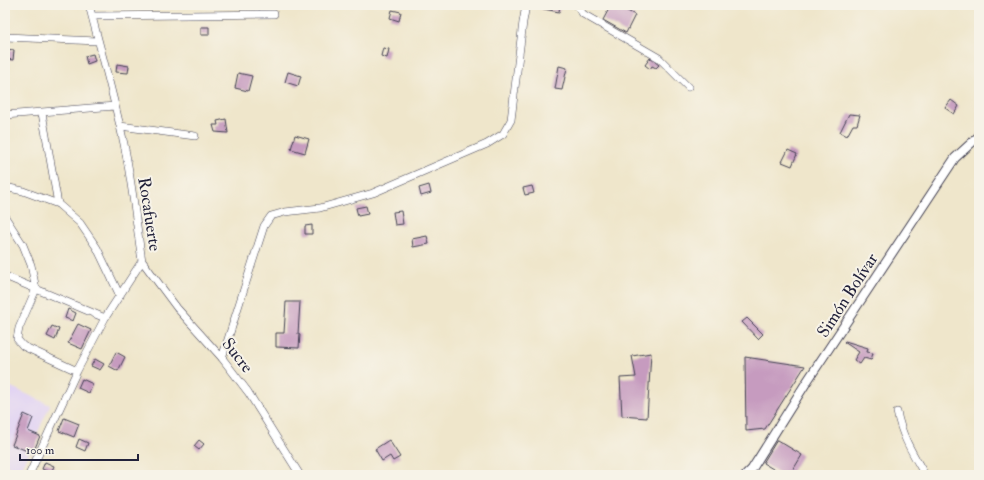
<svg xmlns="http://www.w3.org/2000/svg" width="984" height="480" font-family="'IM FELL Double Pica',serif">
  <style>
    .built { fill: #e2d4f3 }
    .building { fill: #c69bbf }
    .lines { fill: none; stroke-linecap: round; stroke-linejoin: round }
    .minor-casing { stroke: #413f51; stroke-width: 8 }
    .tertiary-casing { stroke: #413f51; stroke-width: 10 }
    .minor { stroke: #fff; stroke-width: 7 }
    .tertiary { stroke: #fff; stroke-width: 8 }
    .labels { text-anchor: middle; stroke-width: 4; stroke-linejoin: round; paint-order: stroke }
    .street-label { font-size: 17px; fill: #22223b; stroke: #f7f3e8 }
  </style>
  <rect width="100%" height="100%" fill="#f7f3e8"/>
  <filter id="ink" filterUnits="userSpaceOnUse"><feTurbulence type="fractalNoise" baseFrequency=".025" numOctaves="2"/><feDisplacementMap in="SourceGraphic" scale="8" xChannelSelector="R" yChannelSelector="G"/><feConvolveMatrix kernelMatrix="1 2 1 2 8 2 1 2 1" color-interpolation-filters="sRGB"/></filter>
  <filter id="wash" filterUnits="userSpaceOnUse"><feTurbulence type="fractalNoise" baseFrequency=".012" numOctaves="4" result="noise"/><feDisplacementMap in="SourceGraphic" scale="16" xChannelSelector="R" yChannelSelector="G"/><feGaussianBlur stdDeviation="0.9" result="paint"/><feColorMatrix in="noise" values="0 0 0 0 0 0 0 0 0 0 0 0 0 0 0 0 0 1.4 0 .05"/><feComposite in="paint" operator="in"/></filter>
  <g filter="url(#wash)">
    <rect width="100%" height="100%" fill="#efe6cb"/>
    <path class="built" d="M5,384L50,405L21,470L5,465Z"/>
    <g id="blocks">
      <path class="building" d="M539,5H560L559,12L539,8Z
        M611,5H616L635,15L626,33L603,20Z
        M392,10L401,12L399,21L390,18Z
        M201,27H209V35H201Z
        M383,48L389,49L387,58L381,56Z
        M5,49L14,50L13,60L5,59Z
        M93,54L95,61L87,64L85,56Z
        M650,58L659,65L656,68L652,66L650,69L645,65Z
        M117,64L129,66L128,73L116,72Z
        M559,66L567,68L562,90L555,89Z
        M288,72L301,76L298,86L285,82Z
        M238,73L252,76L248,91L235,88Z
        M951,100L959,106L954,114L945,108Z
        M849,114L860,115L857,125H853L847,136L840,132Z
        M226,119L228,133L215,132L213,125H218L217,121Z
        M295,135L309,139L305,153L291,149Z
        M788,150L797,154L792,166L782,162Z
        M429,185L431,193L421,196L419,188Z
        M532,186L534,193L525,195L523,188Z
        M366,206L368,214L358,216L356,208Z
        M401,211L403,224L395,225L393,212Z
        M312,225V234H305V226Z
        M427,236L429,244L413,247L412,239Z
        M286,302H300L298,334H300L299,348L276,347V333H284Z
        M68,309L76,313L73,321L65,318Z
        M747,318L763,334L758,339L742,322Z
        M78,324L91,330L82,349L68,343Z
        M52,326L59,329L55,340L47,336Z
        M845,341L868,348L867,352L873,353L871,360L864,358L860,364L854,360L859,352L844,342Z
        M116,352L125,357L118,371L109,366Z
        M651,353L647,418L622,416L620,378L636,377L632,356Z
        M745,357L805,366L765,429L746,431Z
        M95,359L104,364L100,370L91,366Z
        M82,379L93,384L89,393L78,388Z
        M24,414L33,418L28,431L40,436L33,453L12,445Z
        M64,418L79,424L74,437L59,431Z
        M79,439L88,443L85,451L76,447Z
        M199,440L204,444L199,450L194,446Z
        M389,440L400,457L393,461L390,456L382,461L375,449Z
        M777,440L802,455L790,475H783L763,463Z
        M45,462L54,466L51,473L42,469Z"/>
    </g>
  </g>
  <g filter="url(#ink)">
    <use href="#blocks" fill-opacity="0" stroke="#413f51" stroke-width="1"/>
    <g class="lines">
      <defs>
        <path id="minor" d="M577,5L583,14L659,58L688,87
          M92,16L274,14
          M5,37L98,41
          M42,113L58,204
          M5,115L115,106
          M120,126L195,136
          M5,187L23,191L58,204L80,223L97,248L120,296
          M5,217L23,245L31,265L36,289L19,328L17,339L23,346L77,371
          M142,261L177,308L222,358L248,392L300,475
          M5,276L105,318
          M222,358L264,226L271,216L285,212L320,208L373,193L487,144L503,134L511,120L523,22L526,5
          M897,412C902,437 913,454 925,475
          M29,475L77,371L105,318L142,261C136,222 132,182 124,144C114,97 101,51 89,5"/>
        <path id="tertiary" d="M746,475L752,469L806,383L955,158L979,136"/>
      </defs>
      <use href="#minor" class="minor-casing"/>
      <use href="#tertiary" class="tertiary-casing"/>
      <use href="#minor" class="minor"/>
      <use href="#tertiary" class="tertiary"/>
    </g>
  </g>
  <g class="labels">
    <g class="street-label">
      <text transform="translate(150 214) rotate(81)" y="6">Rocafuerte</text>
      <text transform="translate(847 295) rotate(-57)" y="6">Simón Bolívar</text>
      <text transform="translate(238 355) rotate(52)" y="6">Sucre</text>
    </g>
  </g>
  <rect width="984" height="480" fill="none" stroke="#f7f3e8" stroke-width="20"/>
  <path d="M20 454v6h118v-6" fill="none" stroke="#22223b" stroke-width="2"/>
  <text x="26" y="454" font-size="12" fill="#22223b" stroke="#f7f3e8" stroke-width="3" paint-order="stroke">100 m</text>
</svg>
